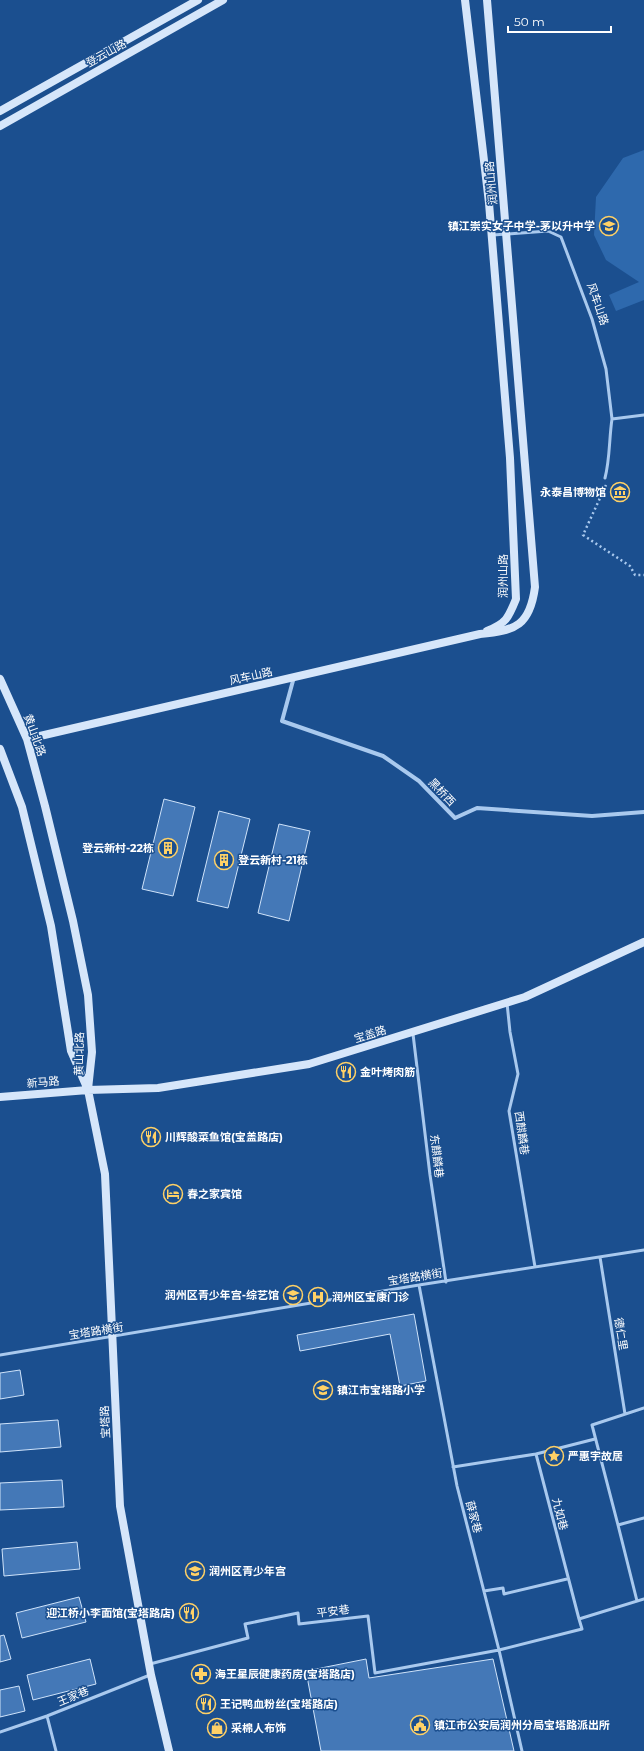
<svg xmlns="http://www.w3.org/2000/svg" width="644" height="1751" font-family="Montserrat,'Noto Sans SC',sans-serif">
  <style>
    .green { fill: #2e69ad }
    .building { fill: #4478b7; stroke: #cfe3fa }
    .lines { fill: none; stroke-linecap: round; stroke-linejoin: round }
    .path { stroke: #a9c9ee; stroke-width: 2.5; stroke-dasharray: 2 3; stroke-linecap: butt }
    .lane { stroke: #a9c9ee; stroke-width: 3 }
    .street { stroke: #a9c9ee; stroke-width: 4 }
    .secondary { stroke: #d6e6fa; stroke-width: 8 }
    .labels { text-anchor: middle; stroke-width: 3; stroke-linejoin: round; paint-order: stroke }
    .street-label { font-size: 11px; fill: #fff; stroke: #1b4f8f }
    .poi-label { font-size: 11px; font-weight: bold; fill: #fff; stroke: #1b4f8f; text-anchor: start }
  </style>
  <rect width="100%" height="100%" fill="#1b4f8f"/>
  <path class="green" d="M644,150V300L616,311L609,295L639,282L606,260L594,235L596,197L623,158Z"/>
  <path class="building" d="M164,799L195,807L173,896L142,889Z
    M219,811L250,819L228,908L197,901Z
    M279,824L310,831L289,921L258,913Z
    M414,1314L426,1381L400,1386L390,1334L300,1351L297,1335Z
    M20,1370L24,1395L0,1399V1373Z
    M58,1420L61,1447L0,1452V1424Z
    M62,1480L64,1507L0,1510V1483Z
    M77,1542L80,1569L4,1576L2,1549Z
    M79,1597L86,1622L22,1638L16,1613Z
    M4,1635L11,1659L0,1662V1636Z
    M90,1659L96,1684L33,1700L27,1675Z
    M366,1659L369,1678L493,1659L514,1751H321L306,1671Z
    M19,1686L25,1711L0,1717V1690Z"/>
  <g class="lines">
    <path class="path" d="M606,485L583,535L630,566L635,575H644"/>
    <path class="lane" d="M493,235L548,231L561,237L592,319L606,369L612,419L644,415
      M605,478C610,459 609,439 612,419
      M507,1003L510,1032L518,1074L509,1111L535,1267
      M413,1034L430,1175L446,1282
      M600,1257L625,1414
      M419,1285L457,1486L499,1650L522,1751
      M0,1355L419,1285L644,1250
      M536,1454L579,1619
      M453,1467L536,1454L595,1439
      M618,1525L644,1518
      M484,1591L503,1588L504,1594L567,1579
      M637,1601L618,1525L592,1425L644,1408
      M150,1664L248,1638L245,1624L298,1613L299,1624L368,1616L375,1673L499,1650L582,1629L579,1619L644,1599
      M47,1716L56,1751
      M0,1732L47,1716L150,1675"/>
    <path class="street" d="M294,677L282,721L383,756L419,781L455,818L477,808L592,816L644,812"/>
    <path class="secondary" d="M465,0L489,203L510,458L516,599C508,619 506,623 487,631
      M0,111L198,0
      M0,126L223,0
      M0,679L27,739L45,806L73,921L88,995L92,1052L88,1089
      M27,739L480,634C516,631 530,625 535,587L487,0
      M0,749L22,807L51,926L71,1051L88,1090L105,1174L120,1506L151,1675L169,1751
      M0,1097L88,1090L158,1088L309,1064L525,997L644,942"/>
  </g>
  <defs>
    <symbol id="school-ring" viewBox="-11 -11 22 22"><circle r="9.5" fill="#1b4f8f" stroke="#ffd166" stroke-width="1.5"/><path d="M0-5L7-2L0 1L-7-2ZM-4 1L0 2.5L4 1V4Q0 6-4 4Z" fill="#ffd166"/></symbol>
    <symbol id="museum-ring" viewBox="-11 -11 22 22"><circle r="9.5" fill="#1b4f8f" stroke="#ffd166" stroke-width="1.5"/><path d="M0-6L6-3V-2H-6V-3ZM-5-1h2V3h-2ZM-1-1h2V3h-2ZM3-1h2V3H3ZM-6 4H6V6H-6Z" fill="#ffd166"/></symbol>
    <symbol id="building-ring" viewBox="-11 -11 22 22"><circle r="9.5" fill="#1b4f8f" stroke="#ffd166" stroke-width="1.5"/><path d="M-4-6H4V6H1V3H-1V6H-4ZM-2.5-4.3h1.7v1.8h-1.7ZM.8-4.3h1.7v1.8H.8ZM-2.5-1h1.7V.8h-1.7ZM.8-1h1.7V.8H.8Z" fill="#ffd166"/></symbol>
    <symbol id="restaurant-ring" viewBox="-11 -11 22 22"><circle r="9.5" fill="#1b4f8f" stroke="#ffd166" stroke-width="1.5"/><path d="M-5-6h1v4h1v-4h1v4h1v-4h1v5L-1.5 .5V6h-2V.5L-5-1ZM5-6V6H3V1.5H1.5Q1.5-4 5-6Z" fill="#ffd166"/></symbol>
    <symbol id="hotel-ring" viewBox="-11 -11 22 22"><circle r="9.5" fill="#1b4f8f" stroke="#ffd166" stroke-width="1.5"/><path d="M-6-4.5h1.5V1H6V5H4.5V3h-9V5H-6ZM-4 0a1.8 1.8 0 1 1 3.6 0ZM.5 0V-2.5h3Q6-2.5 6 0Z" fill="#ffd166"/></symbol>
    <symbol id="hospital-ring" viewBox="-11 -11 22 22"><circle r="9.5" fill="#1b4f8f" stroke="#ffd166" stroke-width="1.5"/><path d="M-5-5h3v3.5h4V-5h3V5h-3V1.5h-4V5h-3Z" fill="#ffd166"/></symbol>
    <symbol id="sight-ring" viewBox="-11 -11 22 22"><circle r="9.5" fill="#1b4f8f" stroke="#ffd166" stroke-width="1.5"/><path d="M0-6L1.8-2.2L6-1.7L2.9 1.2L3.7 5.4L0 3.3L-3.7 5.4L-2.9 1.2L-6-1.7L-1.8-2.2Z" fill="#ffd166"/></symbol>
    <symbol id="pharmacy-ring" viewBox="-11 -11 22 22"><circle r="9.5" fill="#1b4f8f" stroke="#ffd166" stroke-width="1.5"/><path d="M-2-6h4v4h4v4h-4v4h-4v-4h-4v-4h4Z" fill="#ffd166"/></symbol>
    <symbol id="civic-ring" viewBox="-11 -11 22 22"><circle r="9.5" fill="#1b4f8f" stroke="#ffd166" stroke-width="1.5"/><path d="M-.6-6.5H3V-4.5H.6V-3L4-1V1h2V6H-6V1h2V-1L-.6-3ZM-1.2 2.5V6h2.4V2.5Z" fill="#ffd166"/></symbol>
    <symbol id="shop-ring" viewBox="-11 -11 22 22"><circle r="9.5" fill="#1b4f8f" stroke="#ffd166" stroke-width="1.5"/><path d="M-5-2.5h2.3a2.7 3.5 0 0 1 5.4 0H5L5.5 6h-11ZM-1.5-2.5h3a1.5 2.3 0 0 0-3 0Z" fill="#ffd166"/></symbol>
  </defs>
  <g fill-rule="evenodd">
    <use href="#school-ring" x="598" y="215" width="22" height="22"/>
    <use href="#museum-ring" x="609" y="481" width="22" height="22"/>
    <use href="#building-ring" x="157" y="837" width="22" height="22"/>
    <use href="#building-ring" x="213" y="849" width="22" height="22"/>
    <use href="#restaurant-ring" x="335" y="1061" width="22" height="22"/>
    <use href="#restaurant-ring" x="140" y="1126" width="22" height="22"/>
    <use href="#hotel-ring" x="162" y="1183" width="22" height="22"/>
    <use href="#school-ring" x="282" y="1284" width="22" height="22"/>
    <use href="#hospital-ring" x="307" y="1286" width="22" height="22"/>
    <use href="#school-ring" x="312" y="1379" width="22" height="22"/>
    <use href="#sight-ring" x="543" y="1445" width="22" height="22"/>
    <use href="#school-ring" x="184" y="1560" width="22" height="22"/>
    <use href="#restaurant-ring" x="178" y="1602" width="22" height="22"/>
    <use href="#pharmacy-ring" x="190" y="1663" width="22" height="22"/>
    <use href="#restaurant-ring" x="195" y="1693" width="22" height="22"/>
    <use href="#civic-ring" x="409" y="1714" width="22" height="22"/>
    <use href="#shop-ring" x="206" y="1717" width="22" height="22"/>
  </g>
  <g class="labels">
    <g class="street-label">
      <text transform="translate(106 53) rotate(-29)" y="4">登云山路</text>
      <text transform="translate(491 183) rotate(-95)" y="4">润州山路</text>
      <text transform="translate(598 304) rotate(71)" y="4">风车山路</text>
      <text transform="translate(503 576) rotate(-90)" y="4">润州山路</text>
      <text transform="translate(251 676) rotate(-13)" y="4">风车山路</text>
      <text transform="translate(35 735) rotate(70)" y="4">黄山北路</text>
      <text transform="translate(442 792) rotate(46)" y="4">黑桥西</text>
      <text transform="translate(370 1034) rotate(-17)" y="4">宝盖路</text>
      <text transform="translate(79 1054) rotate(-89)" y="4">黄山北路</text>
      <text transform="translate(43 1082) rotate(-5)" y="4">新马路</text>
      <text transform="translate(522 1133) rotate(82)" y="4">西麒麟巷</text>
      <text transform="translate(437 1156) rotate(83)" y="4">东麒麟巷</text>
      <text transform="translate(415 1277) rotate(-9)" y="4">宝塔路横街</text>
      <text transform="translate(96 1331) rotate(-9)" y="4">宝塔路横街</text>
      <text transform="translate(621 1334) rotate(81)" y="4">德仁里</text>
      <text transform="translate(105 1422) rotate(-93)" y="4">宝塔路</text>
      <text transform="translate(560 1514) rotate(76)" y="4">九如巷</text>
      <text transform="translate(474 1517) rotate(75)" y="4">薛家巷</text>
      <text transform="translate(333 1611) rotate(-7)" y="4">平安巷</text>
      <text transform="translate(73 1696) rotate(-22)" y="4">王家巷</text>
    </g>
    <g class="poi-label">
      <text x="595" y="230" text-anchor="end">镇江崇实女子中学-茅以升中学</text>
      <text x="606" y="496" text-anchor="end">永泰昌博物馆</text>
      <text x="154" y="852" text-anchor="end">登云新村-22栋</text>
      <text x="238" y="864">登云新村-21栋</text>
      <text x="360" y="1076">金叶烤肉筋</text>
      <text x="165" y="1141">川辉酸菜鱼馆(宝盖路店)</text>
      <text x="187" y="1198">春之家宾馆</text>
      <text x="279" y="1299" text-anchor="end">润州区青少年宫-综艺馆</text>
      <text x="332" y="1301">润州区宝康门诊</text>
      <text x="337" y="1394">镇江市宝塔路小学</text>
      <text x="568" y="1460">严惠宇故居</text>
      <text x="209" y="1575">润州区青少年宫</text>
      <text x="175" y="1617" text-anchor="end">迎江桥小李面馆(宝塔路店)</text>
      <text x="215" y="1678">海王星辰健康药房(宝塔路店)</text>
      <text x="220" y="1708">王记鸭血粉丝(宝塔路店)</text>
      <text x="434" y="1729">镇江市公安局润州分局宝塔路派出所</text>
      <text x="231" y="1732">采棉人布饰</text>
    </g>
  </g>
  <path d="M508 26v6h103v-6" fill="none" stroke="#ffffff" stroke-width="2"/>
  <text x="514" y="26" font-size="12" fill="#ffffff" stroke="#1b4f8f" stroke-width="3" paint-order="stroke">50 m</text>
</svg>
